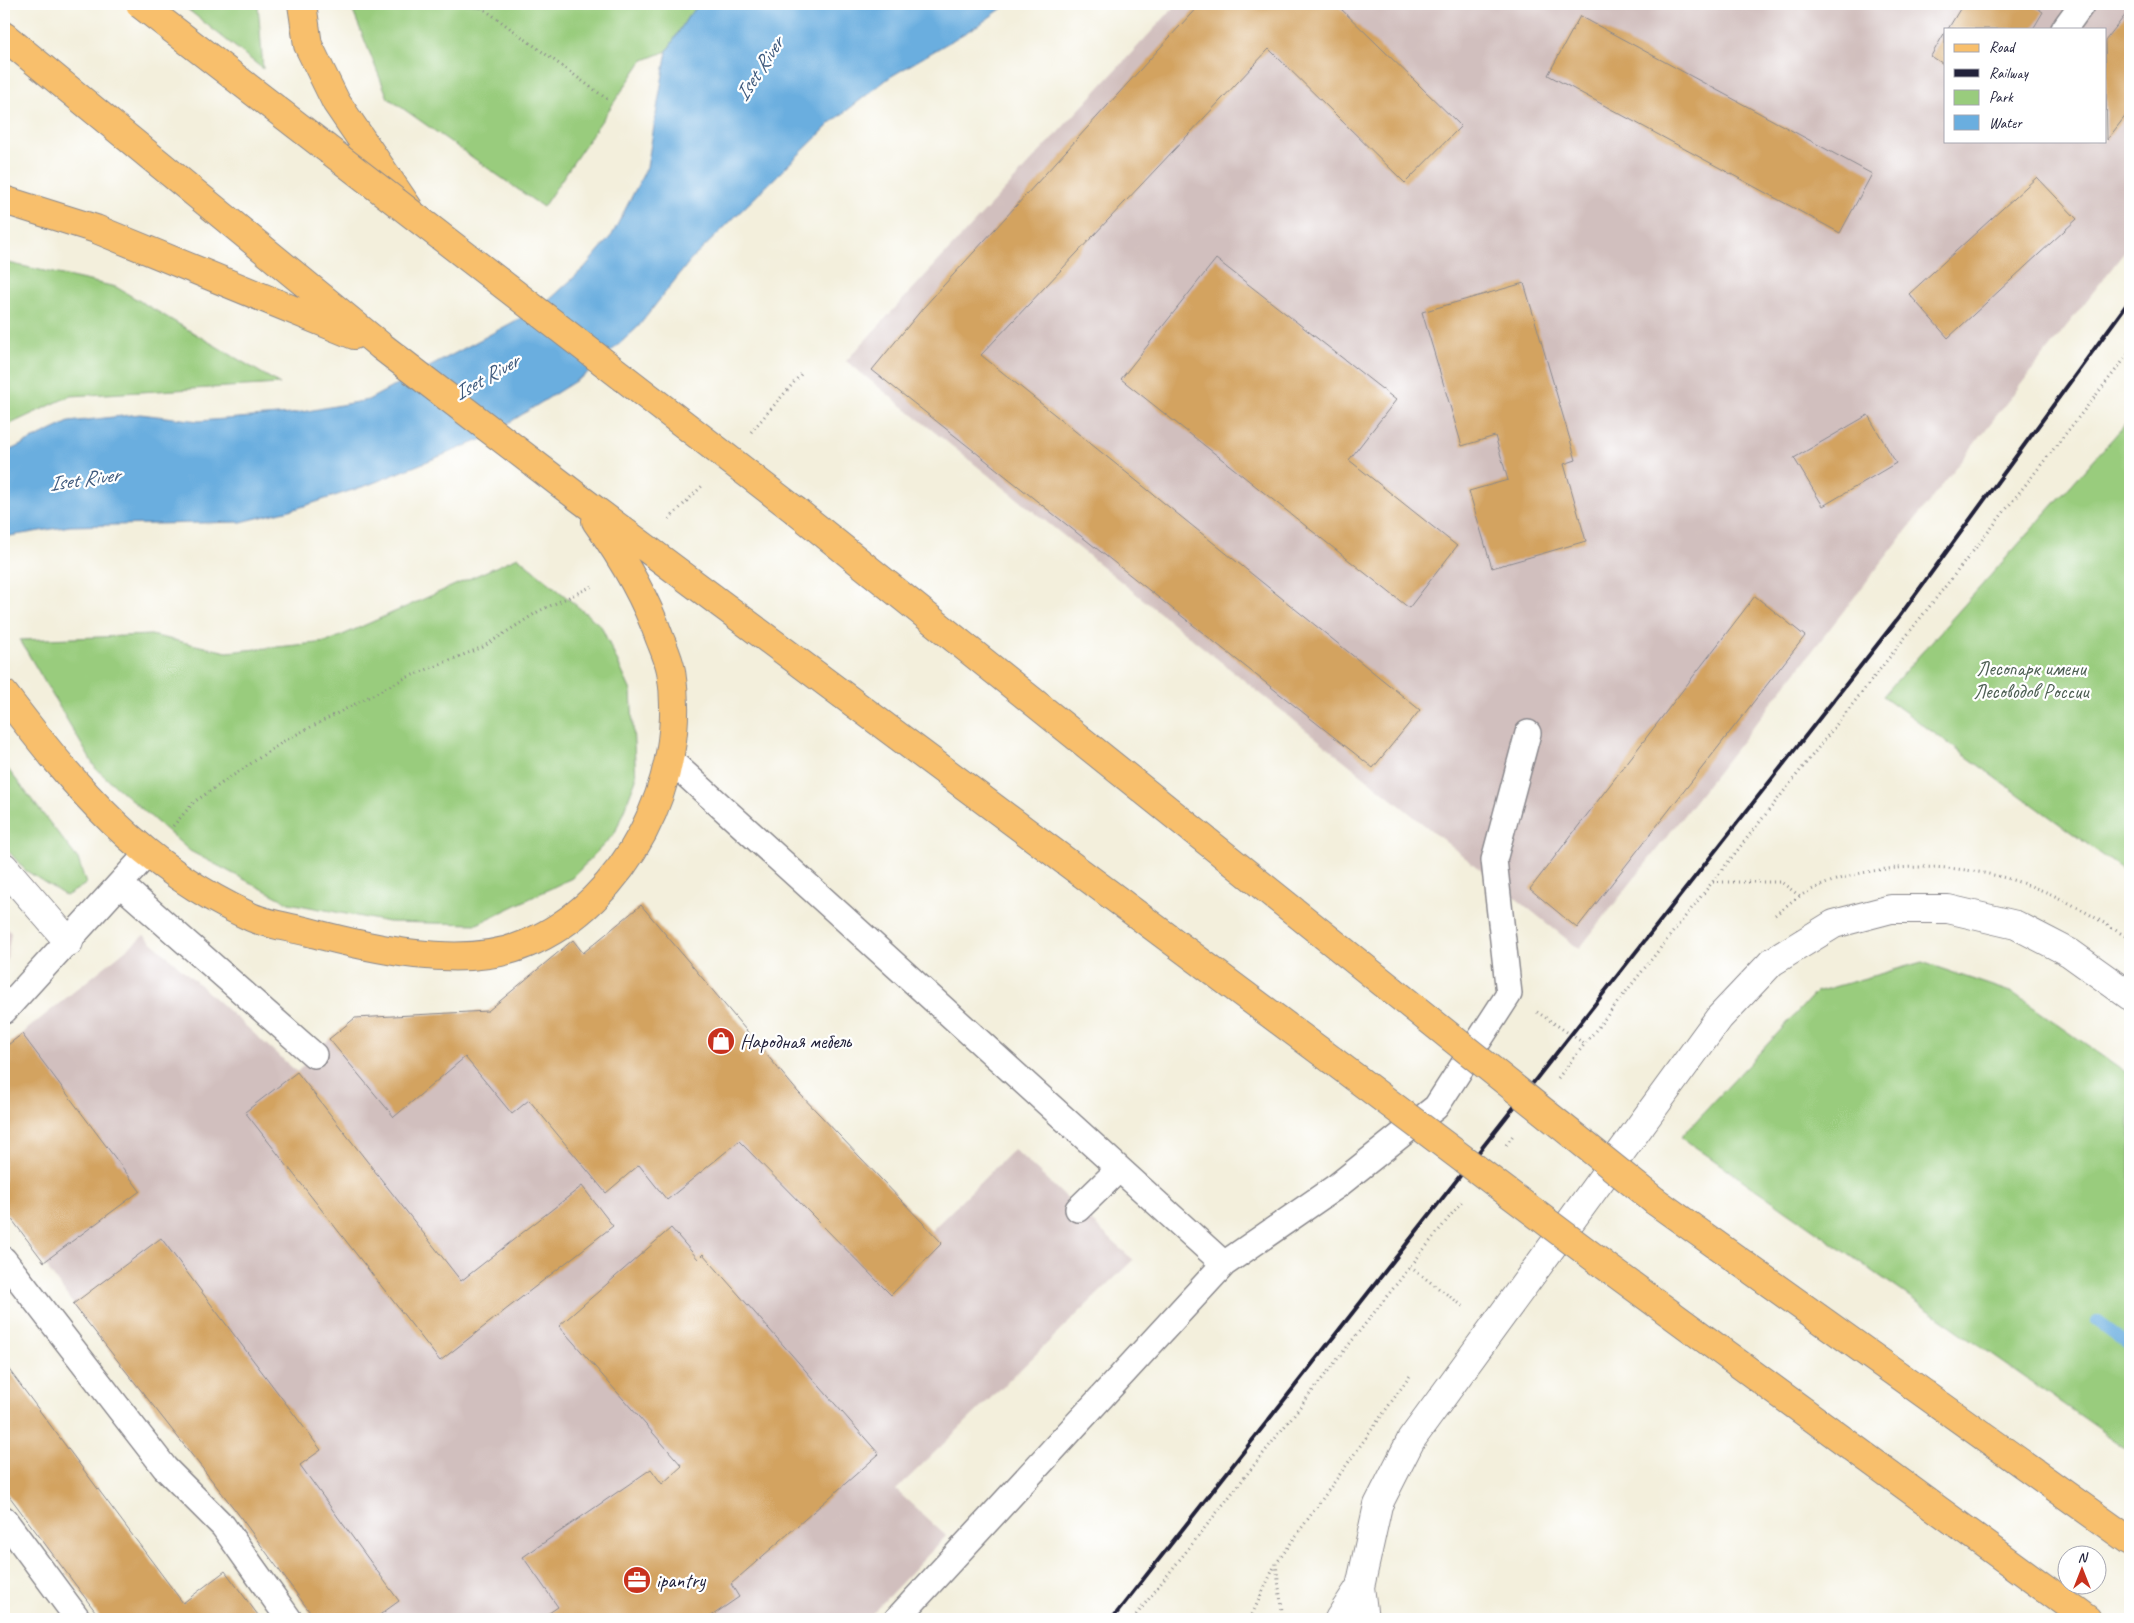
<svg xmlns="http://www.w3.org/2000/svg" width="2134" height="1623" font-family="Caveat,sans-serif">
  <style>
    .industrial { fill: #d1bfbe; fill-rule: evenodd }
    .green { fill: #99cc7d; stroke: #5e775c }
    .water { fill: #6aaedf; stroke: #46688d }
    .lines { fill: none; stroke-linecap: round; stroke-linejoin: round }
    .stream { stroke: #6aaedf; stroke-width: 12 }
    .building { fill: #d3a361 }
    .service-casing { stroke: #8a888c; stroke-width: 28 }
    .minor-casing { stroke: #8a888c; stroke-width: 30 }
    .tertiary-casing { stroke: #8a888c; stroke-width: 30 }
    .primary-casing { stroke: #8a888c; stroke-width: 30 }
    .path { stroke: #8a888c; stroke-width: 3; stroke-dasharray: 1 4; stroke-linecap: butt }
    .service { stroke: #fff; stroke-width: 25 }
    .minor { stroke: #fff; stroke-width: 28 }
    .tertiary { stroke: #fff; stroke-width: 28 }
    .primary { stroke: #f8bf6c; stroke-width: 28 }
    .rail { stroke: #22223b; stroke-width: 4 }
    .primary-bridge-casing { stroke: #8a888c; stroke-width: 30; stroke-linecap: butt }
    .primary-bridge { stroke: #f8bf6c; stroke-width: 28 }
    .labels { text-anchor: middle; stroke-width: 4.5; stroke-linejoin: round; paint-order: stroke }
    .park-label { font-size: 20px; fill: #4c5e52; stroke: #fff }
    .poi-label { font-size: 20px; fill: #22223b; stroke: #fff; text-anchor: start }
    .water-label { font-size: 21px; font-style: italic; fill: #3f5a7d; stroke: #fff }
  </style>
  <rect width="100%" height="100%" fill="#fff"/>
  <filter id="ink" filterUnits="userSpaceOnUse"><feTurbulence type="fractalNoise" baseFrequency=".02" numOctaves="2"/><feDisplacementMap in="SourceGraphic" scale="10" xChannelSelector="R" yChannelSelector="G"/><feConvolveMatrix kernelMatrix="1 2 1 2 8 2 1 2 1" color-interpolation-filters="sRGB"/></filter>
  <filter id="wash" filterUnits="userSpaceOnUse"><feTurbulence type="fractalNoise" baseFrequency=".0096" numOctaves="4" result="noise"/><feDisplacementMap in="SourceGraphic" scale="20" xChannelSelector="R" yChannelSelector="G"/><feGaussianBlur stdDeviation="1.12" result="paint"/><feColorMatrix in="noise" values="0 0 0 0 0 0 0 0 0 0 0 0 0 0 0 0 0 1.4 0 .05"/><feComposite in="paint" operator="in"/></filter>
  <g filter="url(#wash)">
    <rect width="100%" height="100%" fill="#f3efdc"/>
    <path class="industrial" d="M1177,4H2130V245L1579,949L846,361ZM1945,29H2105V141H1945Z
      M641,905L798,1092L931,1231L1014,1149L1133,1260L896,1490L946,1536L867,1619H315L236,1511L73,1304L4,1209V1048L144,935L297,1072L329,1039L355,1018L488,1011L573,940L583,953Z
      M4,924L11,933L4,977Z"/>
    <path class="green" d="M181,4H258L263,69Z
      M350,4H701L689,15L667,51L642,61L543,207L388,98Z
      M4,262L116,287L280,384L70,396L4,427Z
      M2130,419V875L1883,696Z
      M518,557L601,626L631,691L636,779L615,833L572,878L477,924L388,922L289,903L190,851L96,769L20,640L151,635L227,652L327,642Z
      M4,764L78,859L86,884L66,896L25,870L4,846Z
      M1922,962L2013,993L2130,1075V1451L1681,1137L1816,992Z"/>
    <path class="water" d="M701,4H1008L980,24L890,77L832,122L690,261L638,327L585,375L483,439L368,485L298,508L241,522L70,526L4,537V453L69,422L140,414L199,421L291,414L368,400L543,306L585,267L612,235L647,167L667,51L689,15Z"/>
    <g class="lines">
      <path class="stream" d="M2097,1321L2130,1345"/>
    </g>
    <g id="blocks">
      <path class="building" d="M1200,4H1336L1461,126L1405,183L1269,49L981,355L1420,710L1373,768L872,370L923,308Z
        M1963,4H2030L2043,12L2033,29H1948Z
        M2130,9V110L2107,140L2105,41Z
        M1580,16L1872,174L1840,233L1548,75Z
        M1945,32V65L1931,56Z
        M2037,177L2077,219L1948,338L1909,294Z
        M1216,259L1396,400L1349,460L1457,546L1409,608L1121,379Z
        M1524,283L1576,460L1564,464L1586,541L1492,568L1469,491L1508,480L1495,436L1462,446L1422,312Z
        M1868,415L1896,463L1823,506L1794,458Z
        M1755,596L1805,636L1577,928L1530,889Z
        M641,905L798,1092L942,1243L891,1295L739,1141L667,1200L639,1165L606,1193L529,1100L512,1114L465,1057L394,1117L329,1039L355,1018L488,1011L573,940L583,953Z
        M22,1034L140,1191L44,1262L4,1209V1048Z
        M297,1072L461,1281L582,1186L613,1226L440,1361L245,1112Z
        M671,1228L698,1259L703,1254L879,1454L731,1584L739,1597L707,1619H540L558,1607L523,1557L651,1469L662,1484L682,1466L559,1326Z
        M161,1238L321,1450L300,1465L399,1601L374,1619H315L236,1511L73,1304Z
        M4,1363L183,1603L225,1571L261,1619H101L4,1489Z"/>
    </g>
  </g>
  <g filter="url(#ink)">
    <use href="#blocks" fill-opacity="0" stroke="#8a888c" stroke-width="1"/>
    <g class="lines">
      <defs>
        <path id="service" d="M2064,29L2082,4
          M670,760L1224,1264
          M120,884L314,1055
          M4,1011L147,854
          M1078,1209L1118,1170
          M4,1260L165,1468L223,1526L289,1619
          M4,1519L78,1619
          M897,1619L1224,1264L1337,1186L1436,1107L1509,994L1494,860L1528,733"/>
        <path id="minor" d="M4,867L69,942
          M1339,1619L1360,1587"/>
        <path id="tertiary" d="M1364,1619L1360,1587L1378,1505L1411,1440L1719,1018L1772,962L1834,924L1891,909H1948L2016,925L2070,953L2130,996"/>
        <path id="primary" d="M302,4L308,45L336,102L409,209
          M4,36L381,346L579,498L1332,1060
          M4,200L96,229L354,335
          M796,511L1392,990
          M4,694C76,788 139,866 251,917C267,924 288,927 305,931C368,948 463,971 526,944C627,902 689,778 671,671C669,660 664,649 660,639C645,596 623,559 596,521
          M1655,1201L2130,1541
          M1604,1265L2087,1619"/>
      </defs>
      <use href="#service" class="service-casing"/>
      <use href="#minor" class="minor-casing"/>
      <use href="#tertiary" class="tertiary-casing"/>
      <use href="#primary" class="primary-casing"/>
      <path class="path" d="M477,4L607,99
        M751,432L803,372
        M669,519L703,485
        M173,826L194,802L284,741L403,679L483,647L539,611L595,585
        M1713,882H1781L1800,896
        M1775,915C1783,909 1791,901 1800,896C1865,858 1964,860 2033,887C2067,899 2099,920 2130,939
        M1537,1012L1585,1044
        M1558,1078L2130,352
        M1506,1145L1514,1134
        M1410,1267L1464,1307
        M1133,1619L1462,1201
        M1250,1619L1275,1565
        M1283,1619L1276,1564L1412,1373"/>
      <use href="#service" class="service"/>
      <use href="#minor" class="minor"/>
      <use href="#tertiary" class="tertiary"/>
      <use href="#primary" class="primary"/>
      <path class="rail" d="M1112,1619L1899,617L2130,300"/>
      <defs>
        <path id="primary-bridge" d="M140,4L796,511
          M1392,990L1655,1201
          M1332,1060L1604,1265"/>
      </defs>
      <use href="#primary-bridge" class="primary-bridge-casing"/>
      <use href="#primary-bridge" class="primary-bridge"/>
    </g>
  </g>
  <defs>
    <symbol id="shop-disc" viewBox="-11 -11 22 22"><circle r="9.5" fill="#c8321e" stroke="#fff"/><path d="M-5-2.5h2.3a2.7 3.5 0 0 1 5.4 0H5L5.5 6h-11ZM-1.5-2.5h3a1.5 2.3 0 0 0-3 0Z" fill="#fff"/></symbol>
    <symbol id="office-disc" viewBox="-11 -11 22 22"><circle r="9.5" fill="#c8321e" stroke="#fff"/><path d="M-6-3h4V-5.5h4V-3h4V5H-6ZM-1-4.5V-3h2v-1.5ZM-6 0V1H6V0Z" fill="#fff"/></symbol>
  </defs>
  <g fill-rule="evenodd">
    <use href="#shop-disc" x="705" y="1025" width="32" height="32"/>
    <use href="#office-disc" x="621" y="1564" width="32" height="32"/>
  </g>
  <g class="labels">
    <g class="park-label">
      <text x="2031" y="675">Лесопарк имени<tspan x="2031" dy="23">Лесоводов России</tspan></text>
    </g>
    <g class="poi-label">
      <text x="740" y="1048">Народная мебель</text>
      <text x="656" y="1587">ipantry</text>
    </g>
    <g class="water-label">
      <text transform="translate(759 69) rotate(-57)" y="7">Iset River</text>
      <text transform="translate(486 377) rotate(-30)" y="7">Iset River</text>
      <text transform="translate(84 479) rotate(-8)" y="7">Iset River</text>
    </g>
  </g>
  <rect width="2134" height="1623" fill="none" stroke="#fff" stroke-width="20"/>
  <rect x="1944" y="28" width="162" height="115" fill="#ffffff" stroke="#a7a7b1"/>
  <rect x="1954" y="44" width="25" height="8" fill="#f8bf6c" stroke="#a7a7b1"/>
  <text x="1989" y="52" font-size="15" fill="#22223b">Road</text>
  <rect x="1954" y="69" width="25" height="8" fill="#22223b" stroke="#a7a7b1"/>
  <text x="1989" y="78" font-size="15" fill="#22223b">Railway</text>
  <rect x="1954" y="90" width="25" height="15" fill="#99cc7d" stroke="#a7a7b1"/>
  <text x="1989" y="102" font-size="15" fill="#22223b">Park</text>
  <rect x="1954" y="115" width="25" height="15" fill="#6aaedf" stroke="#a7a7b1"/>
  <text x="1989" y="128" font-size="15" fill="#22223b">Water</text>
  <g transform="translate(2082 1570)"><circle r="24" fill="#ffffff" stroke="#a7a7b1"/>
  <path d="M0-4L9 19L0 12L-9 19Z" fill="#c8321e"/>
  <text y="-8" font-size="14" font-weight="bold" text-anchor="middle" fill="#22223b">N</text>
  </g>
</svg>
